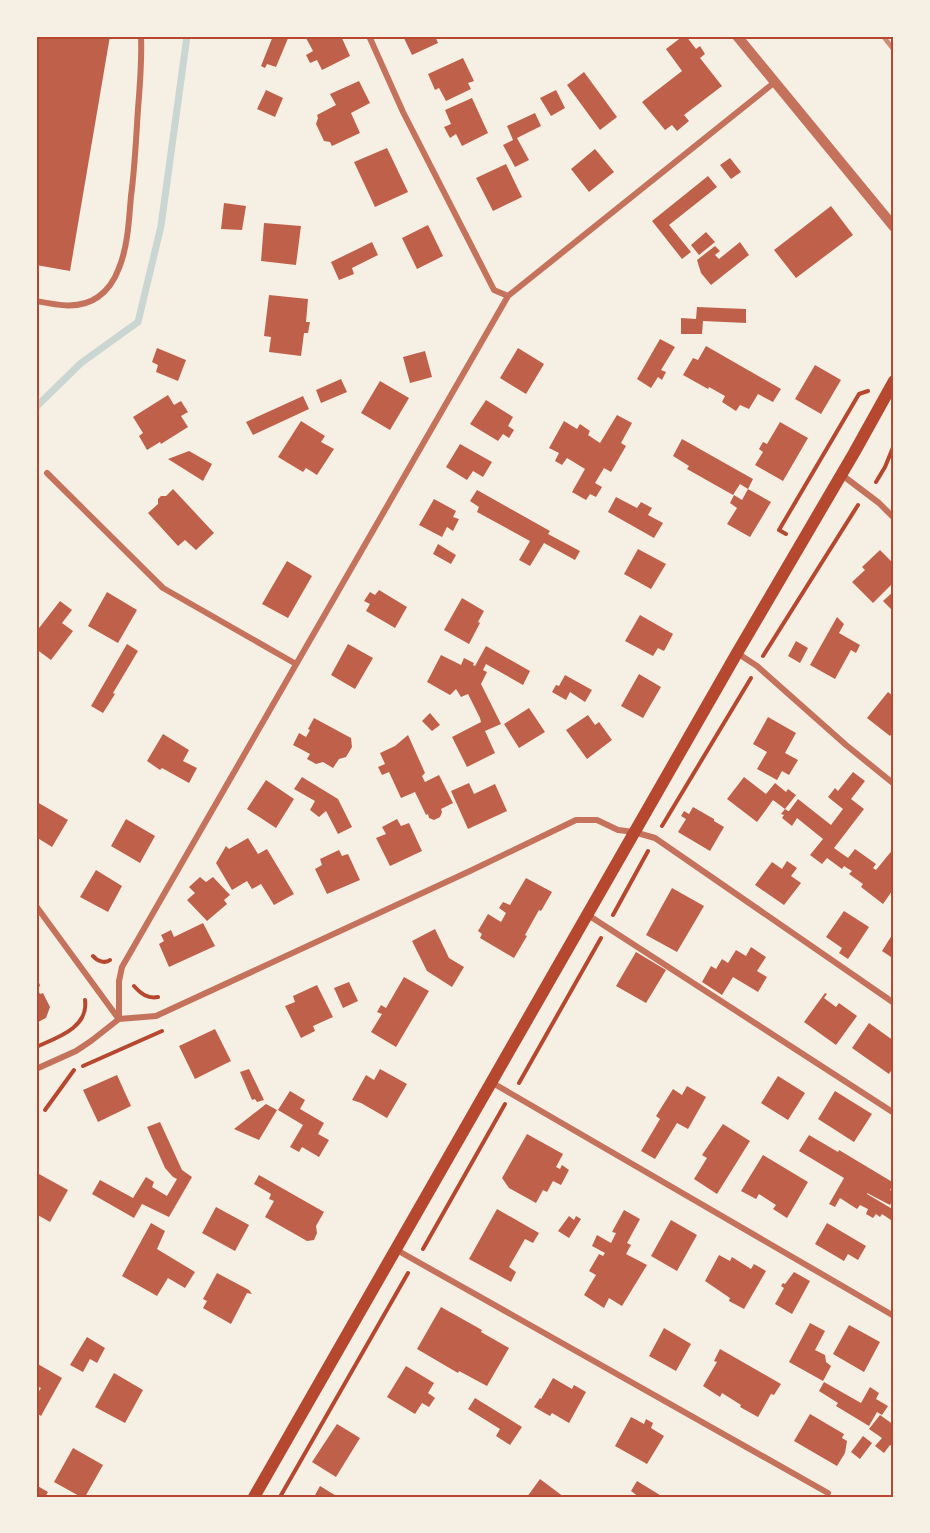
<svg xmlns="http://www.w3.org/2000/svg" width="930" height="1533" font-family="'IBM Plex Sans',sans-serif">
  <style>
    .lines { fill: none; stroke-linecap: round; stroke-linejoin: round }
    .stream { stroke: #c9d6d2; stroke-width: 7 }
    .building { fill: #bf614a }
    .path { stroke: #b5482f; stroke-width: 4 }
    .minor { stroke: #c5725c; stroke-width: 6 }
    .tertiary { stroke: #c5725c; stroke-width: 10 }
    .secondary { stroke: #b5482f; stroke-width: 12 }
    .rail { stroke: #cf8b77; stroke-width: 4.5 }
    .neatline { fill: none; stroke: #b5482f; stroke-width: 2 }
  </style>
  <rect width="100%" height="100%" fill="#f6efe4"/>
  <g class="lines">
    <path class="stream" d="M36,407L81,363L138,322L161,226L187,36"/>
  </g>
  <path class="building" d="M36,36H110L70,271L36,265Z
    M273,36H289L276,67L267,64L265,68L261,66Z
    M310,36H341L350,56L322,70L317,60L310,63L306,55L313,51L306,38Z
    M403,36H435L438,43L412,55Z
    M683,36H686L696,49L700,46L705,54L700,58L722,86L684,115L689,121L677,131L672,125L665,130L642,102L682,71L666,49Z
    M463,58L474,81L468,83L471,89L446,101L439,88L435,90L428,74Z
    M584,72L617,117L600,130L567,85Z
    M359,81L370,103L351,113L360,133L332,146L330,142L324,141L316,124L318,118L317,115L336,105L330,94Z
    M266,90L283,98L275,117L257,109Z
    M556,90L565,108L551,116L540,98Z
    M472,98L488,133L462,146L456,134L450,138L444,127L451,124L445,110Z
    M535,113L541,126L517,138L529,160L515,167L503,145L513,140L507,126Z
    M387,148L408,192L375,207L354,162Z
    M595,149L614,172L589,192L571,169Z
    M730,158L741,172L731,179L720,165Z
    M506,164L522,197L493,211L476,178Z
    M708,176L717,187L669,225L691,252L682,259L652,221Z
    M224,203L246,206L242,230L221,229Z
    M831,206L853,235L796,278L774,250Z
    M264,223L301,226L296,265L261,261Z
    M428,225L443,256L417,269L402,238Z
    M706,232L715,242L699,255L691,245Z
    M372,242L378,255L352,268L354,274L339,280L331,262Z
    M740,242L749,255L711,285L701,273L697,260L715,246L720,251L715,255L719,259Z
    M269,295L308,299L306,322H310L308,333H304L301,356L269,352L271,337L264,336Z
    M697,307L746,309V323L703,321L702,334H681V318L696,319Z
    M660,339L675,347L661,370L666,372L662,380L658,377L651,388L637,379Z
    M706,346L781,389L773,402L758,394L749,409L740,405L736,411L722,402L725,396L709,387L708,389L683,375L693,358L698,360Z
    M157,348L186,360L178,381L156,372L158,365L152,362Z
    M518,348L544,364L526,394L500,378Z
    M425,351L432,377L410,383L403,357Z
    M815,365L841,380L821,414L795,399Z
    M341,379L347,392L321,403L316,390Z
    M380,381L409,398L390,430L361,413Z
    M168,395L174,405L181,401L188,412L181,416L188,427L161,444L160,442L147,450L139,436L143,433L133,417Z
    M303,396L309,409L253,435L246,422Z
    M486,400L513,417L508,426L514,430L509,438L503,434L498,441L470,424Z
    M617,415L632,423L621,443L626,446L611,472L604,468L595,483L602,487L596,497L590,494L586,500L572,492L585,469L567,458L562,465L555,461L559,453L549,448L564,421L577,429L580,424L590,431L588,435L600,443Z
    M301,421L325,436L321,442L334,449L317,475L306,468L303,472L278,457Z
    M780,422L808,438L783,481L755,465L763,452L759,449L763,442L767,444Z
    M682,439L753,479L748,489L771,502L750,537L727,524L737,508L730,503L734,495L742,500L748,489L740,484L733,495L687,469L689,466L673,456Z
    M460,444L492,462L483,477L473,471L467,480L446,467Z
    M189,451L212,464L203,481L168,459Z
    M173,489L214,533L196,550L185,540L178,546L148,513L158,504V499L161,496H166Z
    M477,490L550,531L548,534L580,551L575,560L544,543L530,566L519,560L530,541L477,512L479,507L470,501Z
    M616,497L637,508L641,502L652,508L648,515L663,523L654,538L608,512Z
    M434,499L456,511L453,517L459,519L453,531L447,527L442,537L419,525Z
    M438,544L456,555L451,564L433,554Z
    M638,549L666,564L651,589L624,574Z
    M880,550L894,564V582L873,603L852,582L865,570L862,567Z
    M287,561L312,576L288,618L262,604Z
    M379,590L407,607L395,628L366,611L370,604L364,601L370,592L375,595Z
    M894,591V612L883,601Z
    M107,592L137,610L118,643L88,626Z
    M462,598L484,611L478,622L480,623L469,644L444,630Z
    M60,601L72,610L62,623L73,631L51,660L36,649V632Z
    M640,615L673,634L664,651L658,648L653,656L625,641Z
    M837,617L844,624L839,633L860,645L856,653L851,650L835,679L810,665Z
    M796,641L808,648L800,663L788,656Z
    M127,644L138,651L113,693L115,694L103,713L91,706Z
    M348,644L373,658L355,689L331,675Z
    M486,646L530,671L523,685L486,664L483,670L487,672L481,684L501,724L485,731L495,753L467,767L452,737L481,722L480,718L468,694L461,697L456,689L450,695L427,682L441,655L461,665L464,658L474,663L473,665L475,666Z
    M639,674L661,687L643,718L621,706Z
    M565,675L592,690L585,702L570,692L566,700L552,692L556,685L559,686Z
    M888,692L894,697V731L890,736L867,718Z
    M529,708L545,732L519,748L504,724Z
    M430,713L440,725L432,731L422,721Z
    M588,715L595,725L599,722L612,740L587,759L566,730Z
    M768,717L796,733L785,753L798,760L789,775L782,771L777,780L757,769L767,752L753,744Z
    M314,718L351,738L352,747L346,757L339,759L333,768L323,762L316,764L307,759L310,754L293,745L299,733L306,737L310,730L308,729Z
    M163,734L189,750L183,761L197,768L189,783L162,768L160,770L147,761Z
    M408,735L425,773L422,776L425,782L439,775L453,803L441,809L442,812L440,817L434,820L429,818L428,814L426,815L415,792L401,798L389,772L382,775L378,767L385,764L380,753L395,746Z
    M853,772L865,781L851,799L864,809L834,848L848,858L855,849L876,864L873,868L876,870L894,848V869L891,872L894,875V893L892,891L883,904L861,887L863,884L849,874L852,871L847,868L844,866L842,869L827,858L822,864L810,855L823,839L797,818L792,826L782,818L784,815L781,814L785,809L773,800L757,822L727,799L744,777L766,794L775,783L786,792L788,789L796,795L785,809L788,811H789L798,799L831,825L843,809L828,797L835,788L838,791Z
    M302,777L338,799L352,827L338,834L326,811L319,817L310,810L315,801L294,789Z
    M266,780L294,799L276,828L247,809Z
    M469,783L474,794L495,784L507,811L468,829L451,791Z
    M37,802L68,820L52,847L36,837Z
    M693,807L714,819V821L724,827L710,851L678,832L686,819L681,816L684,811L689,814Z
    M126,819L155,836L140,863L111,846Z
    M397,819L401,826L409,823L422,851L390,866L376,838L386,834L382,827Z
    M248,838L258,854L267,849L294,894L274,905L261,884L252,889L247,881L232,890L216,863L226,846L229,849Z
    M339,850L342,856L348,854L360,880L327,894L315,869L322,865L320,859Z
    M787,861L797,868L791,876L801,883L784,905L755,885L772,862L782,869Z
    M96,870L122,886L108,912L80,897Z
    M200,877L206,882L213,877L230,895L224,900L227,904L207,921L187,900L195,893L189,887Z
    M526,878L552,892L541,911L539,910L525,935L527,936L514,958L480,938L482,934L478,931L488,914L501,922L506,913L499,908L503,902L510,905Z
    M672,888L704,906L677,952L646,935Z
    M844,911L869,927L848,959L839,953L842,948L826,937Z
    M203,923L215,946L169,967L159,944L164,941L161,935L171,930L174,937Z
    M435,929L449,958L464,967L452,987L427,971L412,941Z
    M894,932V959L882,951Z
    M751,947L766,957L757,971L767,977L758,992L733,977L722,995L702,982L711,966L716,969L722,959L728,963L736,950L746,956Z
    M636,952L666,970L646,1003L616,986Z
    M36,977L40,985L38,990L40,994L43,993L50,1007L46,1018L36,1023Z
    M404,977L429,991L396,1047L371,1032L382,1014L377,1012L381,1005L386,1008Z
    M349,982L358,1001L343,1008L334,988Z
    M317,985L333,1017L313,1026L315,1031L301,1038L285,1006L295,1002L293,996Z
    M825,993L827,994L824,998L836,1007L839,1003L857,1016L836,1045L804,1022Z
    M869,1023L894,1041V1066L889,1074L852,1048Z
    M215,1029L231,1061L195,1079L179,1046Z
    M249,1069L264,1100L257,1102L255,1099L252,1100L240,1072Z
    M380,1069L407,1084L387,1118L361,1103L352,1100L366,1075L374,1080Z
    M117,1075L131,1106L98,1122L83,1090Z
    M778,1076L805,1093L788,1120L761,1103Z
    M687,1086L706,1097L688,1129L677,1123L655,1159L641,1151L660,1119L656,1116L673,1089L682,1095Z
    M290,1091L305,1100L300,1109L324,1123L318,1134L329,1140L319,1157L302,1147L299,1152L290,1147L303,1125L278,1110Z
    M835,1091L872,1114L854,1142L818,1119Z
    M266,1104L277,1110L259,1140L234,1129Z
    M160,1122L182,1170L192,1177L169,1217L142,1204L134,1218L92,1194L100,1180L133,1198L146,1177L154,1182L152,1187L167,1196L177,1179L173,1177L165,1168L147,1127Z
    M723,1124L750,1141L717,1194L694,1179L707,1158L702,1155Z
    M527,1134L563,1154L556,1167L560,1169L562,1165L569,1170L561,1185L553,1181L547,1192L543,1190L536,1203L509,1188L502,1178Z
    M809,1135L838,1152L839,1150L894,1183L890,1190L894,1192V1197L890,1205L867,1193V1194L894,1210V1222L882,1214L880,1217L876,1214L873,1218L866,1214L868,1209L860,1205L857,1209L840,1198L835,1207L829,1204L844,1178L799,1151Z
    M763,1155L808,1182L787,1218L773,1209L776,1205L759,1194L756,1199L741,1191Z
    M39,1174L68,1190L50,1222L36,1214V1178Z
    M259,1175L324,1212L316,1226L317,1233L314,1240L307,1241L265,1217L274,1201L269,1199L271,1194L254,1184Z
    M216,1207L249,1225L235,1251L202,1233Z
    M497,1209L539,1233L533,1243L525,1239L509,1267L516,1272L511,1282L469,1259Z
    M624,1210L640,1219L627,1243L631,1245L626,1254L647,1265L622,1306L609,1298L604,1308L584,1295L596,1275L589,1271L599,1254L603,1256L605,1253L592,1246L597,1235L611,1243L616,1233L612,1232Z
    M569,1216L574,1220L576,1216L581,1219L569,1238L558,1231Z
    M671,1220L697,1235L677,1271L651,1256Z
    M151,1223L165,1231L157,1249L195,1272L185,1288L168,1278L157,1296L122,1276Z
    M827,1223L866,1246L858,1260L848,1254L844,1261L815,1244Z
    M719,1255L730,1261L732,1257L751,1269L754,1264L766,1271L744,1309L729,1301L730,1298L705,1281Z
    M794,1272L810,1281L792,1314L775,1304L784,1288L781,1286L783,1283L785,1284Z
    M217,1273L249,1290L252,1294L247,1293L231,1324L203,1308L207,1301L203,1299Z
    M441,1307L482,1330L481,1332L509,1348L487,1386L459,1371L458,1373L417,1349Z
    M810,1323L825,1331L815,1350L825,1355L826,1362L831,1366L823,1381L789,1362Z
    M849,1325L880,1342L864,1372L833,1354Z
    M664,1328L691,1344L676,1371L649,1356Z
    M87,1337L105,1348L97,1363L90,1359L83,1372L70,1365Z
    M720,1349L781,1384L774,1395L771,1394L758,1417L740,1407L741,1405L722,1393L720,1397L703,1386L717,1362L714,1361Z
    M36,1363L62,1378L41,1416L36,1413V1396L41,1388L36,1386Z
    M406,1366L434,1383L428,1393L435,1398L429,1407L422,1403L415,1414L387,1397Z
    M114,1373L143,1390L125,1423L95,1407Z
    M553,1378L572,1389L574,1385L586,1392L569,1423L552,1413L550,1416L534,1407L540,1398L541,1399Z
    M824,1382L861,1403L870,1387L879,1393L876,1399L888,1406L882,1415L877,1412L869,1426L836,1406L838,1403L819,1391Z
    M475,1398L522,1427L510,1445L496,1436L500,1429L468,1409Z
    M810,1414L844,1434L842,1438L847,1441L845,1453L837,1466L794,1441Z
    M880,1415L894,1425V1447L890,1445L884,1453L875,1446L882,1438L869,1429Z
    M631,1417L644,1424L646,1419L653,1423L651,1428L664,1436L647,1464L615,1446Z
    M337,1424L360,1438L336,1477L312,1462Z
    M863,1436L872,1443L860,1459L851,1452Z
    M73,1448L103,1465L85,1497H81L54,1482Z
    M540,1479L564,1497H527Z
    M637,1481L655,1492L663,1497H639L631,1491Z
    M36,1485L48,1492L45,1497H36Z
    M320,1486L338,1497H314Z"/>
  <g class="lines">
    <path class="path" d="M876,482L885,467L894,445
      M786,534L779,530L859,394L868,391
      M763,656L858,505
      M662,826L751,678
      M613,915L648,851
      M93,956C97,961 105,964 110,960
      M134,986C141,994 148,999 158,997
      M36,1047C56,1038 89,1028 85,1000
      M83,1066L162,1031
      M519,1083L601,938
      M45,1110L74,1070
      M423,1249L505,1104
      M280,1497L408,1273"/>
    <path class="minor" d="M369,36L403,112L494,290L508,296
      M36,301C56,305 80,310 98,297C108,290 115,279 119,268C128,246 129,219 131,196C135,167 136,138 138,109C140,85 142,60 141,36
      M47,473L163,588L296,664
      M842,475L879,503L894,518
      M737,653L757,666L846,745L894,784
      M36,906L118,1018
      M588,915L894,1113
      M119,1019V981L122,967L508,296L775,82
      M36,1069L76,1051L91,1041L119,1019L156,1016L470,871L576,820H597L618,830L634,832L655,838L894,1003
      M491,1082L894,1316
      M395,1249L828,1493"/>
    <path class="tertiary" d="M737,36L894,227"/>
    <path class="secondary" d="M254,1497L737,653L854,453L894,381"/>
    <path class="rail" d="M883,36L894,50"/>
  </g>
  <rect width="930" height="1533" fill="none" stroke="#f6efe4" stroke-width="75"/>
  <rect x="38" y="38" width="854" height="1458" class="neatline"/>
</svg>
